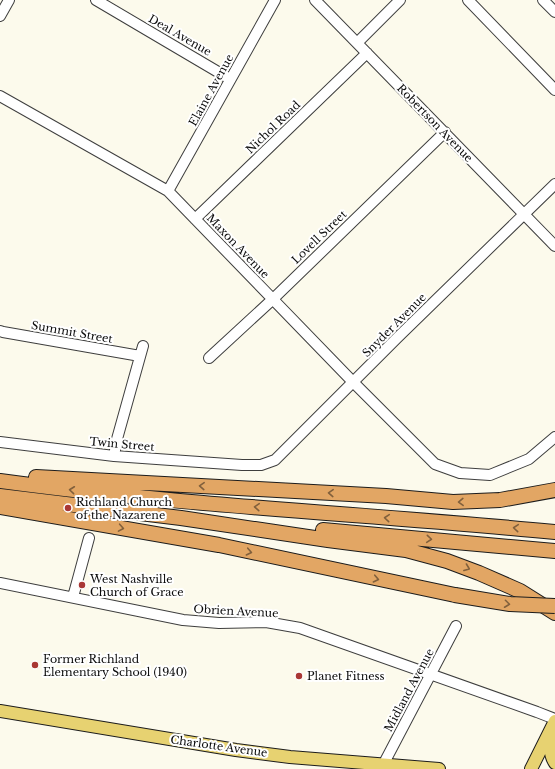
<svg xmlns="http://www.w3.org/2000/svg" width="555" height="769" font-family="'Libre Baskerville',serif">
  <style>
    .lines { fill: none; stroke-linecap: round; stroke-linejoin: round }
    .minor-casing { stroke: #3e3e3e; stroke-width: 12 }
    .major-casing { stroke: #1c1c1c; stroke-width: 14 }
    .highway-casing { stroke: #1c1c1c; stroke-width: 16 }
    .minor { stroke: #fff; stroke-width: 10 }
    .major { stroke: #e7d271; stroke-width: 12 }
    .highway { stroke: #e2a664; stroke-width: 14 }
    .highway-bridge-casing { stroke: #1c1c1c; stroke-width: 16; stroke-linecap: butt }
    .highway-bridge { stroke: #e2a664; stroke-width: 14 }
    .oneway { stroke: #81603c }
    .poi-dot { fill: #a93735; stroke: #fff; stroke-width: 1.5 }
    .labels { text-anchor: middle; stroke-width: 4; stroke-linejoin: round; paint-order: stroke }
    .street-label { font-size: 11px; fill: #0b0b0b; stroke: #fff }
    .poi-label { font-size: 11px; fill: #0b0b0b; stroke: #fff; text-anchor: start }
  </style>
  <rect width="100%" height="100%" fill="#fcfaec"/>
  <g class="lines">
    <defs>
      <path id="minor" d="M96,0L230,79
        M315,0L555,246
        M468,0L555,90
        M543,0L555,12
        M0,16L9,0
        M357,43L400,0
        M0,96L168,191L353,382L435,464L460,473L490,475L529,459L555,437
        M168,191L275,0
        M195,219L367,53
        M0,331L3,332L140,356
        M209,358L273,299L445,132
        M0,442L114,456L242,465H261L275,460L397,338L555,184
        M114,456L117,439L143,346
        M0,583L183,620L219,623L266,622L300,628L537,712L555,719
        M73,597L89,538
        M383,765L456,626"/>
      <path id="major" d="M0,711L236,750L290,757L439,769
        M551,733C550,743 549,754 555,763
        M531,769L555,721"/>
      <path id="highway" d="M36,477L386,496L453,502L500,500L555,490
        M0,481C184,506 370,514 555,532
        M0,496L181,518L328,540L406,550L447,561L479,573L520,591L555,613
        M0,507L219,545L455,595
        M323,530L555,551"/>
    </defs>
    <use href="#minor" class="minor-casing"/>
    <use href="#major" class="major-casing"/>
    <use href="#highway" class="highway-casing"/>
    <use href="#minor" class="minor"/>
    <use href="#major" class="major"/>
    <use href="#highway" class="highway"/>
    <defs>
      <path id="highway-bridge" d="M455,595L510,604L555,606"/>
    </defs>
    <use href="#highway-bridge" class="highway-bridge-casing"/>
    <use href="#highway-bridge" class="highway-bridge"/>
  </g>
  <defs><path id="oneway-chevron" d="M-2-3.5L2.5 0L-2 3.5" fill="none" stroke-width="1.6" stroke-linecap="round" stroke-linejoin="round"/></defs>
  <g class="oneway">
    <use href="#oneway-chevron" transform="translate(202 486) rotate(-177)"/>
    <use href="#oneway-chevron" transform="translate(72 490) rotate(-174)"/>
    <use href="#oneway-chevron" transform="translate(331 493) rotate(-177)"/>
    <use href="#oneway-chevron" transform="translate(461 502) rotate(178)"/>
    <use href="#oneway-chevron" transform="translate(257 507) rotate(-176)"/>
    <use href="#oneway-chevron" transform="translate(387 518) rotate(-175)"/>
    <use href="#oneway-chevron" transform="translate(121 528) rotate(10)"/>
    <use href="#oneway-chevron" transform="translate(516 528) rotate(-175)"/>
    <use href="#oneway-chevron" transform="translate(429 539) rotate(5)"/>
    <use href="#oneway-chevron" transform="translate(249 552) rotate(12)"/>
    <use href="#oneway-chevron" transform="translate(467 568) rotate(21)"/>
    <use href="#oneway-chevron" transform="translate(376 579) rotate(12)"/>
    <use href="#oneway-chevron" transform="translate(507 604) rotate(7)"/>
  </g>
  <g class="poi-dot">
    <circle cx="68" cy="508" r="4"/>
    <circle cx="82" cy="585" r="4"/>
    <circle cx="35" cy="665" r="4"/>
    <circle cx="299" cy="676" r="4"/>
  </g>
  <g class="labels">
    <g class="street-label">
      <text transform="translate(180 35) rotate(30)" y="4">Deal Avenue</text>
      <text transform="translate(211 90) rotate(-61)" y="4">Elaine Avenue</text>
      <text transform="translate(435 123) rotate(46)" y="4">Robertson Avenue</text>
      <text transform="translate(273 127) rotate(-44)" y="4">Nichol Road</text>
      <text transform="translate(319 237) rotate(-44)" y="4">Lovell Street</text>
      <text transform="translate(238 246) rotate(46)" y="4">Maxon Avenue</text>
      <text transform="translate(394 325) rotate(-45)" y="4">Snyder Avenue</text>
      <text transform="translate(72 332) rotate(10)" y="4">Summit Street</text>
      <text transform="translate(122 444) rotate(5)" y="4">Twin Street</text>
      <text transform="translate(236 611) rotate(3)" y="4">Obrien Avenue</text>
      <text transform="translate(409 690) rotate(-62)" y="4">Midland Avenue</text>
      <text transform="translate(219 746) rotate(8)" y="4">Charlotte Avenue</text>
    </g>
    <g class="poi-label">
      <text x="76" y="506">Richland Church<tspan x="76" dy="13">of the Nazarene</tspan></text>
      <text x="90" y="583">West Nashville<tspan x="90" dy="13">Church of Grace</tspan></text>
      <text x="43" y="663">Former Richland<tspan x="43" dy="13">Elementary School (1940)</tspan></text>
      <text x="307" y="680">Planet Fitness</text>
    </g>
  </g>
</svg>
